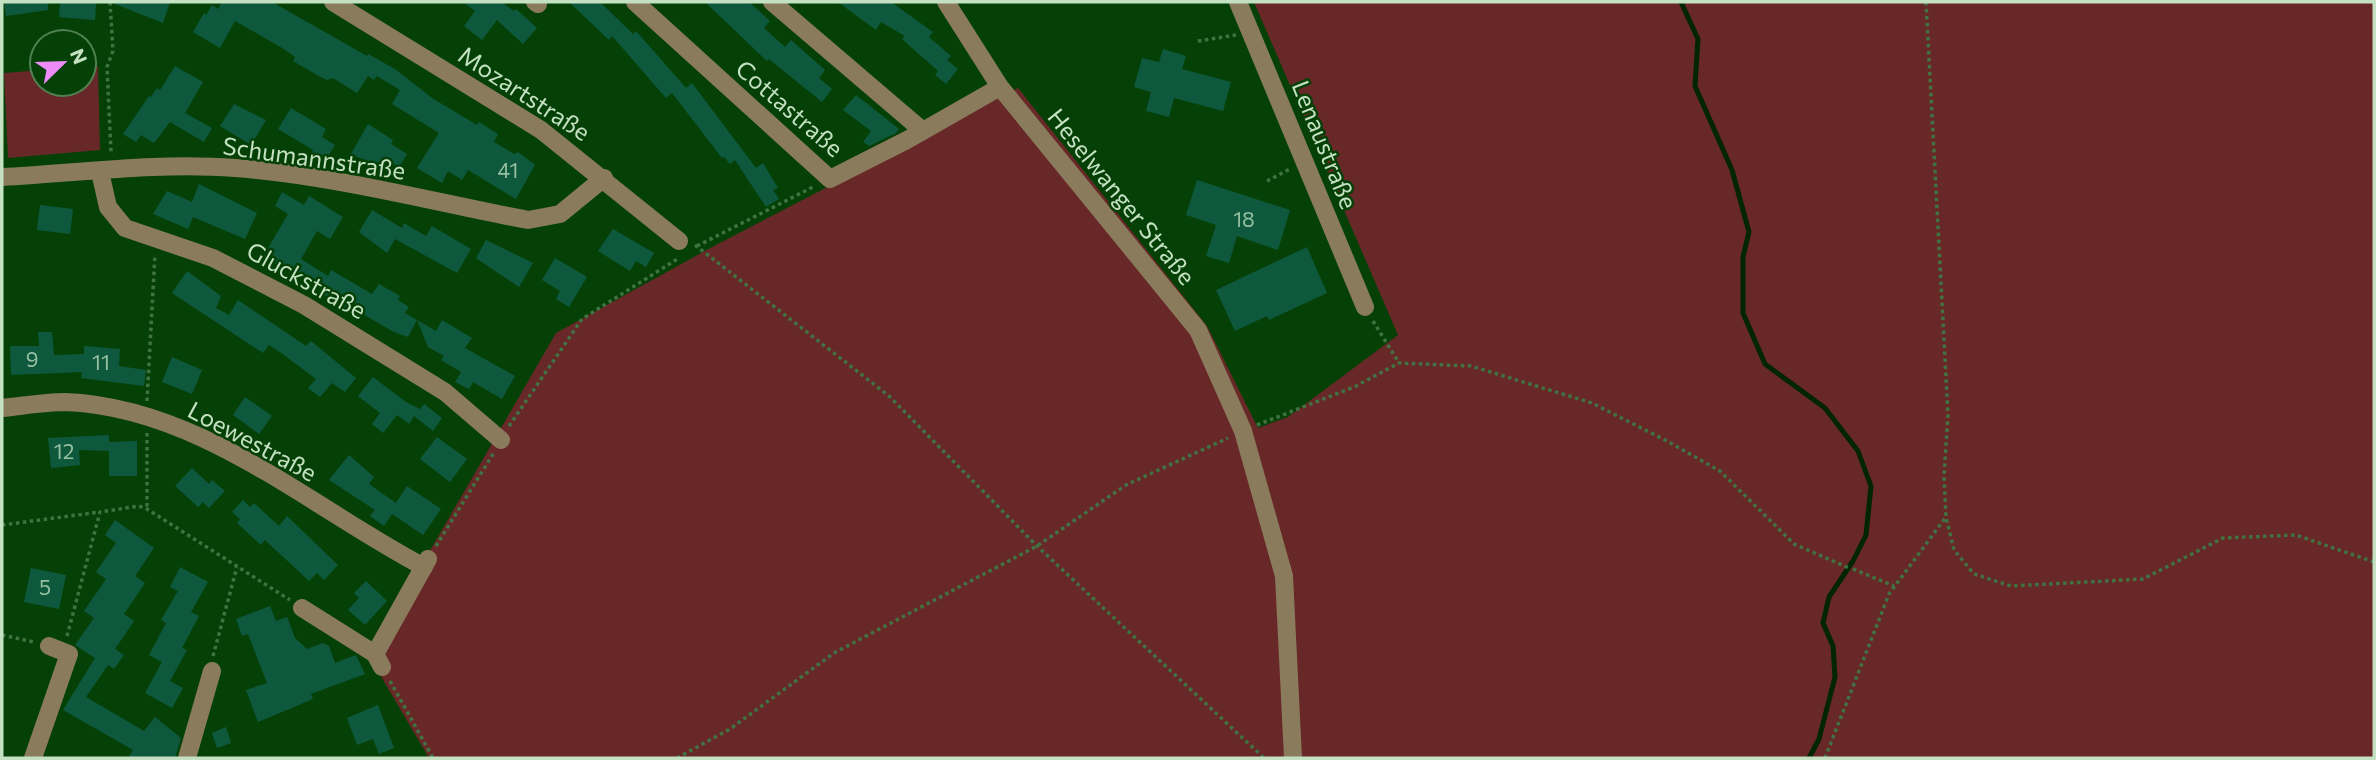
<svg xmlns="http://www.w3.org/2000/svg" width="2376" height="760" font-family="Commissioner,sans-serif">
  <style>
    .green { fill: #682827 }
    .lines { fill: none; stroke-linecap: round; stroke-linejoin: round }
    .stream { stroke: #002501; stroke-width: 5 }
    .building { fill: #0e593e }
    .path { stroke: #407341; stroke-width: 3.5; stroke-dasharray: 3.5 3.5; stroke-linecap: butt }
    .minor { stroke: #8a7b5d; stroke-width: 18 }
    .labels { text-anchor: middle; stroke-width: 5; stroke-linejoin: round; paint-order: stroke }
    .number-label { font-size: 21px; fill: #96bfa1 }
    .street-label { font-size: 24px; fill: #c4e1c2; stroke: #054107 }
  </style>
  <rect width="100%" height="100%" fill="#054107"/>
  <path class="green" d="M1254,2H2374V758H429L369,656L556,333L714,246L1018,88L1207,326L1258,428L1288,417L1398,335Z
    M98,66L100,150L8,158L4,73L42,70V84H84V67Z"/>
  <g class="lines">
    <path class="stream" d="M1681,2L1698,39L1695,86L1732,170L1749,232L1743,257V313L1765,364L1825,408L1858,451L1871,486L1866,535L1853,561L1829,597L1823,623L1833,646L1835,677L1819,739L1809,758"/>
  </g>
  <path class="building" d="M4,2H48V10L6,16Z
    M60,2H96L95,20L59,17Z
    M110,2H170L163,23Z
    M222,2H272L367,56L368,54L395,69L432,98L477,125L479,122L498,134L494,142L514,154L518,152L535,165L516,199L468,170L462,180L448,171L442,183L417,168L439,133L392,104L403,85L400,90L377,76L374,80L368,76L357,93L333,78L327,80L317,75L293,61L295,57L284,49L235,21L220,48L193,32L204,13L206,15L212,5L218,9Z
    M463,2H501L514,11L516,9L537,28L523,44L497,20L482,40L464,26L475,11Z
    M569,2H600L633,34L636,31L686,88L692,83L756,168L763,163L778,188L773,190L779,199L766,207L735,160L730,164L724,157L722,158L672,93L666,98L612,36L609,40Z
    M705,2H749L770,21L764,28L785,47L791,40L825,70L819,78L832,89L822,102L769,59L767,61Z
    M838,2H891L933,32L929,37L951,56L947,60L958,69L946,84L935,75L938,71L902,39L905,36L881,22L876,30Z
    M1163,49L1186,56L1182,69L1231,82L1223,111L1174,98L1169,117L1146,111L1151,92L1134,87L1142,58L1159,62Z
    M175,66L203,82L185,113L212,128L204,142L170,122L154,143L141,135L136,142L123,134L149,96L151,97L157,88L160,90Z
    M856,95L899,129L896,133L869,146L863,142L871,131L843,110Z
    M234,104L266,120L251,145L220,126Z
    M291,108L326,129L322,137L335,145L324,163L311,155L313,150L278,129Z
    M368,124L393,140L391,144L407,154L399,167L383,158L378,166L351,154Z
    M1197,180L1290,210L1278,250L1237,236L1229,263L1206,256L1216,225L1186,215Z
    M199,184L257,213L245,239L193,217L188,229L153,214L167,191L192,202Z
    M282,192L304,205L309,196L343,217L330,239L317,231L301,259L328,276L331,270L372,294L379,284L400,296L398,300L409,307L405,313L436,331L442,320L472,338L465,348L515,376L502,399L473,382L469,389L455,382L461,372L441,360L444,356L428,347L417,320L408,337L394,332L347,305L346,308L319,292L321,288L263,257L288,214L275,206Z
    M40,205L73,209L70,234L37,230Z
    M372,210L402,228L404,223L426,236L432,226L471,249L457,273L395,239L387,253L359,232Z
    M613,229L654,253L646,267L636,261L630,271L598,251Z
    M486,240L533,263L519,287L476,258Z
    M1307,247L1327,293L1269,320L1267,316L1235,331L1216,290Z
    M555,258L587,277L569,307L556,299L560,291L542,280Z
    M187,271L221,296L216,308L229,315L238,300L306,346L311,341L356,378L345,392L332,383L320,397L308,388L316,379L280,352L269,345L263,353L172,293Z
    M38,332H52L54,355L84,354V346L120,349L119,366L146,370L144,386L81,378L82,372L11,375L10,346H39Z
    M172,357L202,370L192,394L162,382Z
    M373,377L406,402L420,409L424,404L442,418L433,431L414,416L409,424L397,415L383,433L372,424L380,413L358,396Z
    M245,397L272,416L259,434L233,415Z
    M109,435V442L137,441V476H109V444V451L79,450L80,465L51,468L48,438Z
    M437,437L467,459L450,482L420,459Z
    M349,455L374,477L369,484L396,503L407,486L441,509L423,535L392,514L384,526L370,516L375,510L329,480Z
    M192,468L209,484L212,480L225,491L209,508L203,502L198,507L175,486Z
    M243,500L250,507L254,503L279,526L287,516L338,565L324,580L317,573L309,581L265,540L261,545L237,523L240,519L232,512Z
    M115,520L154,548L135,576L145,583L124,614L134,621L115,649L124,655L114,669L108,665L86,697L144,731L155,717L181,738L175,758H128L133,750L63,710L95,658L75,645L94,618L84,611L106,579L96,572L116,543L105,535Z
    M180,567L208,582L191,612L199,616L182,648L187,650L170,681L183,688L172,708L145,693L162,662L149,655L166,623L161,620L178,591L170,587Z
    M31,568L66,575L59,609L24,602Z
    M366,581L387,601L365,625L348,610L359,598L354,593Z
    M270,606L276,621L287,617L295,638L307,649L323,643L329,646L335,663L356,655L365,674L311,694L313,699L258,722L246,690L267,683L248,634L242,636L236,619Z
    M378,705L394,748L379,754L373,739L357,745L347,718Z
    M226,727L231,743L217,748L212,733Z"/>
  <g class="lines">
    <path class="path" d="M110,2L113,51L107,67L111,152
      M1926,2L1948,415L1944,476L1946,517L1954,550L1974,574L2011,586L2143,579L2223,538L2296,535L2374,562
      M1198,41L1236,35
      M1267,181L1290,169
      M695,245L889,396L1037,546L1264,758
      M697,246L815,186
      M1373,321L1399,363
      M147,401L155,254
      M1257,425L1354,387L1399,363L1471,366L1592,403L1667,441L1720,471L1794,544L1849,568
      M509,426L582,319L679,258
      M147,433V509
      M2,525L100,512
      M436,546L493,454
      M1853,569L1894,586
      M2,635L34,642
      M67,636L100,512L139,506L147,509L290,600
      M213,656L237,567
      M390,681L433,758
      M677,758L730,729L834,653L1037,546L1126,485L1228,438
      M1825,758L1889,594L1946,517"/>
    <path class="minor" d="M333,2L541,130L679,241
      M535,2L538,4
      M635,2L830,179L907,140L1000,87
      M772,2L923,131
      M946,2L1000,87L1198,330L1243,431L1284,576L1293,758
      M1238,2L1365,307
      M100,172L108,207L125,228L213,258L304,305L445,392L501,440
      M2,177C79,173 158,162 235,168C331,175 434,202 528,220L560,214L604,178
      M2,408C22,406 45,402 65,402C200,407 310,507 424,567
      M302,608L375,654L382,667
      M375,654L428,559
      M33,758L69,654L49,646
      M187,758L212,671"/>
  </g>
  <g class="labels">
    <g class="number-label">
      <text x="508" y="178">41</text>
      <text x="1244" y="227">18</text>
      <text x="32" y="367">9</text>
      <text x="101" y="370">11</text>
      <text x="64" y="459">12</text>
      <text x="45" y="595">5</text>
    </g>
    <g class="street-label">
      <text transform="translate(524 94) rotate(33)" y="8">Mozartstraße</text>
      <text transform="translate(789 109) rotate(41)" y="8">Cottastraße</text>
      <text transform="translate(1324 145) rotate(68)" y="8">Lenaustraße</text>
      <text transform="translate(314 159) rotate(8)" y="8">Schumannstraße</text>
      <text transform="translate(1121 197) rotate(51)" y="8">Heselwanger Straße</text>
      <text transform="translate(306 281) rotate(29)" y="8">Gluckstraße</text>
      <text transform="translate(252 442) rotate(28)" y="8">Loewestraße</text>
    </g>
  </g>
  <rect width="2376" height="760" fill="none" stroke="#c4e1c2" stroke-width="7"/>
  <g transform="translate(63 63) rotate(67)"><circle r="33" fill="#054107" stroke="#518152" stroke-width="2"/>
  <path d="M0-5L12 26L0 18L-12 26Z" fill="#ed8cf9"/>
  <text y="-10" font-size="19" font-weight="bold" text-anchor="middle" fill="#c4e1c2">N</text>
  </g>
</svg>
